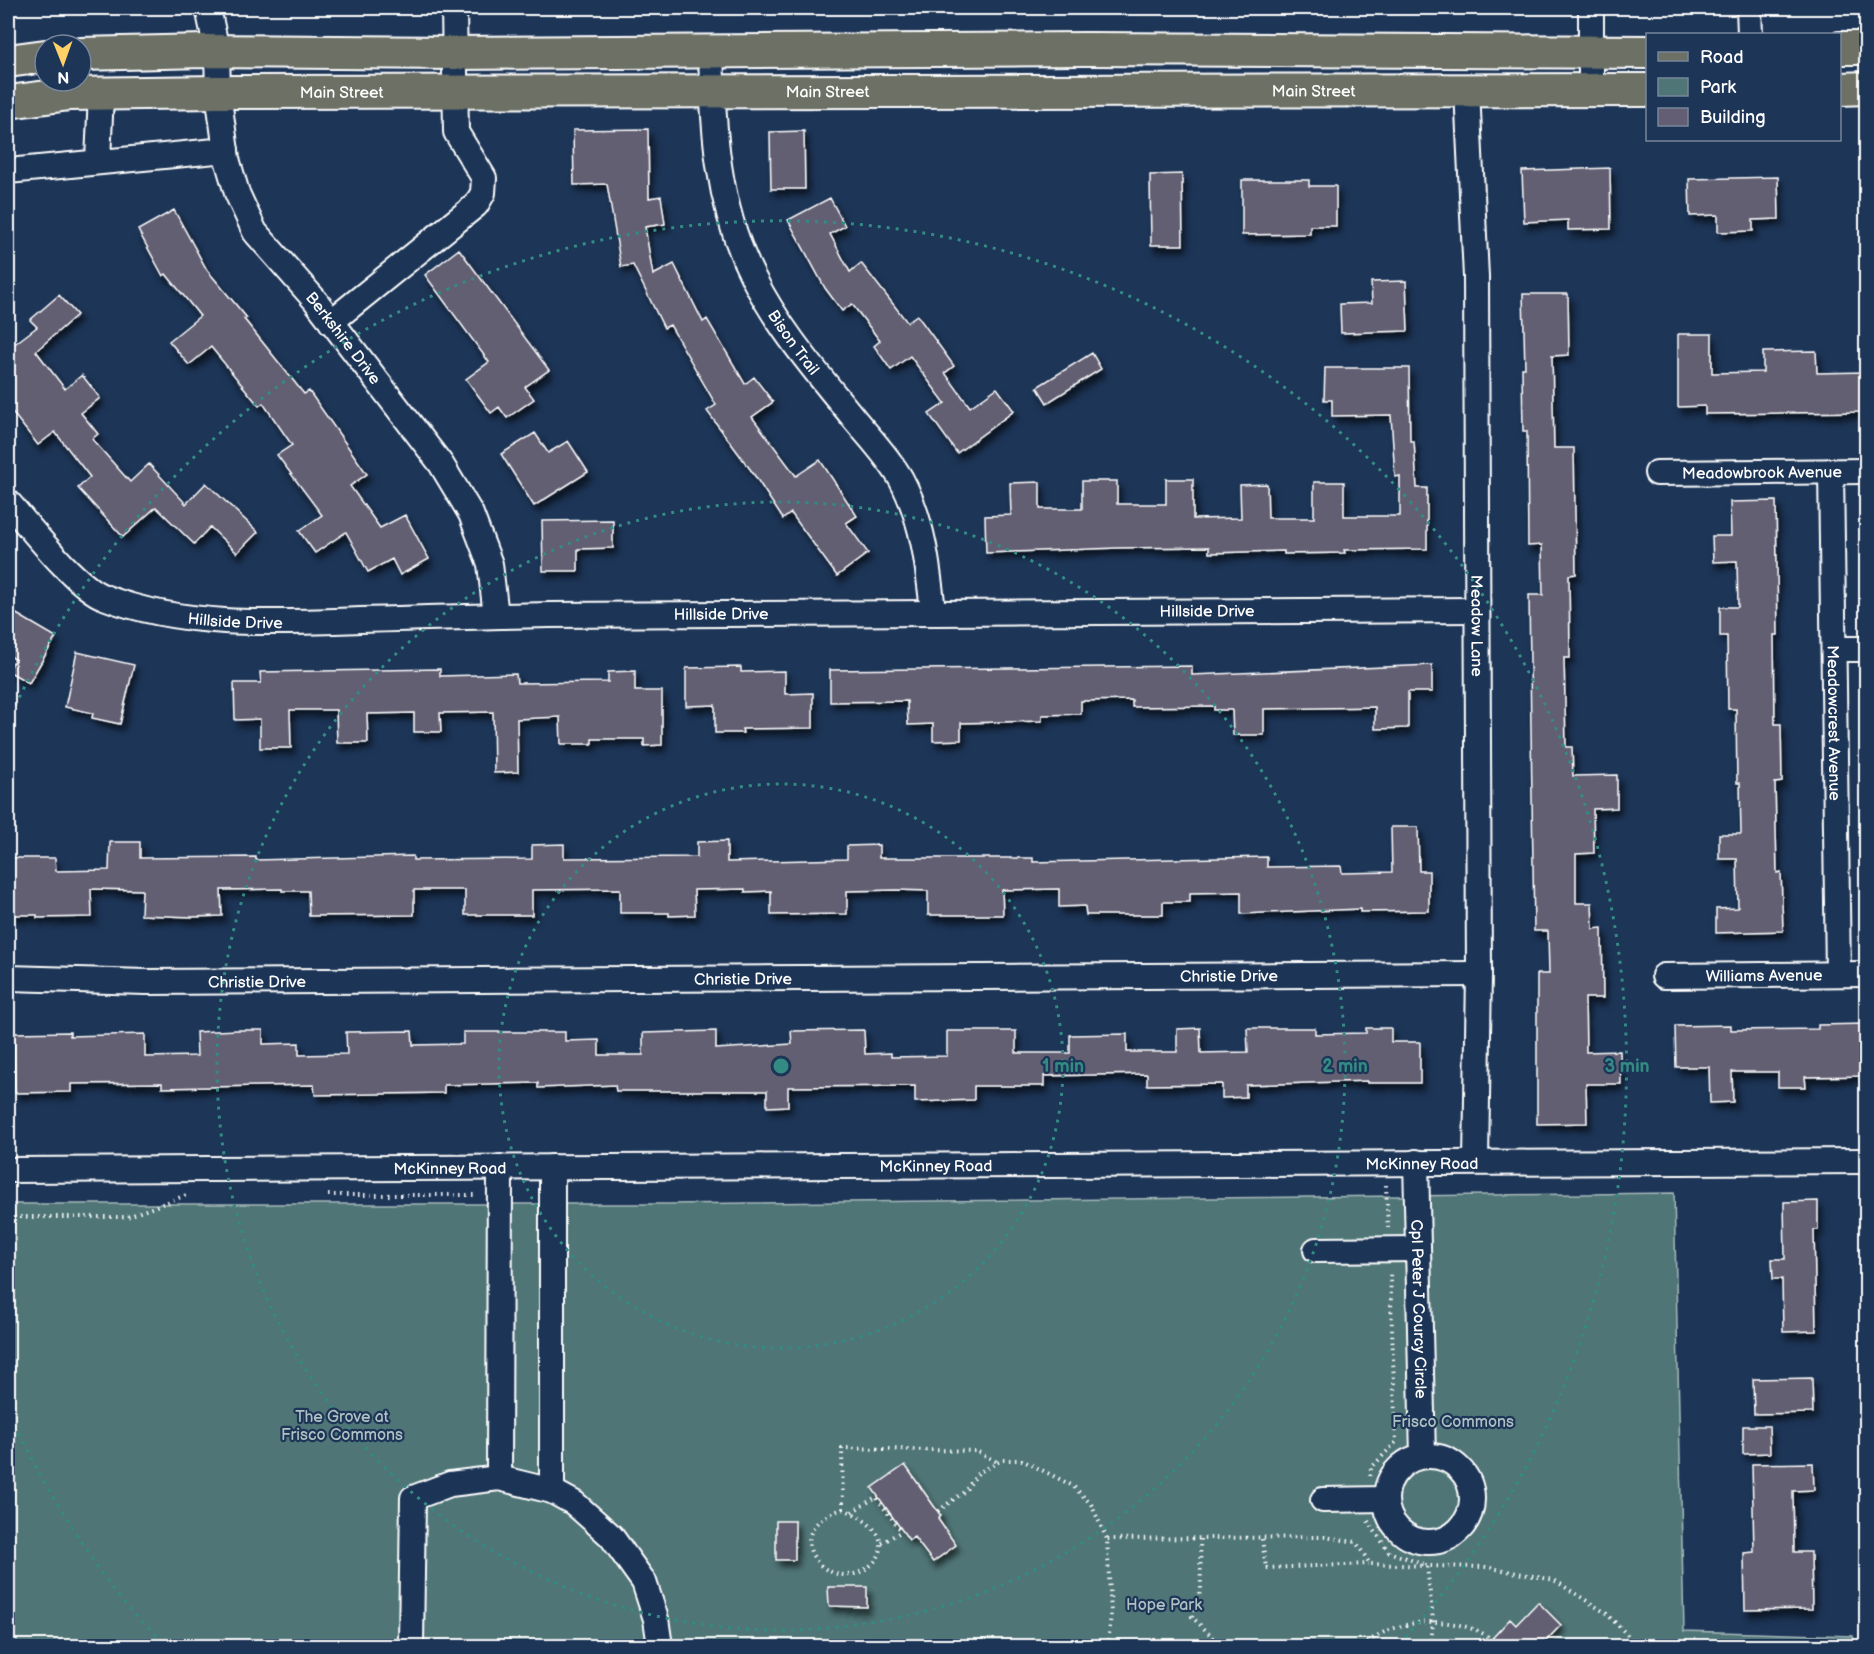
<svg xmlns="http://www.w3.org/2000/svg" width="1874" height="1654" font-family="'Balsamiq Sans',sans-serif">
  <style>
    .green { fill: #507577; stroke: #a8babb; stroke-width: 1.5 }
    .building { fill: #635e73; stroke: #fff; stroke-width: 1.5; filter: url(#shadow) }
    .lines { fill: none; stroke-linecap: round; stroke-linejoin: round }
    .minor-casing { stroke: #fff; stroke-width: 28 }
    .major-casing { stroke: #fff; stroke-width: 36 }
    .path { stroke: #fff; stroke-width: 4; stroke-dasharray: 1.5 4.5; stroke-linecap: butt }
    .minor { stroke: #1d3557; stroke-width: 24 }
    .major { stroke: #6c7065; stroke-width: 32 }
    .ring { fill: none; stroke: #338b84; stroke-width: 3; stroke-dasharray: 3 6 }
    .labels { text-anchor: middle; stroke-width: 4.5; stroke-linejoin: round; paint-order: stroke }
    .street-label { font-size: 16px; fill: #fff; stroke: #1d3557 }
    .park-label { font-size: 16px; fill: #b0c1c2; stroke: #1d3557 }
    .centre { fill: #338b84; stroke: #1d3557; stroke-width: 3 }
    .ring-label { font-size: 18px; text-anchor: middle; font-weight: bold; fill: #338b84; stroke: #1d3557; stroke-width: 4.5; stroke-linejoin: round; paint-order: stroke }
  </style>
  <defs>
    <filter id="shadow"><feDropShadow dx="3.5" dy="6" stdDeviation="3" flood-color="#0009"/></filter>
  </defs>
  <rect width="100%" height="100%" fill="#1d3557"/>
  <filter id="ink" filterUnits="userSpaceOnUse"><feTurbulence type="fractalNoise" baseFrequency=".0167" numOctaves="2"/><feDisplacementMap in="SourceGraphic" scale="12" xChannelSelector="R" yChannelSelector="G"/><feConvolveMatrix kernelMatrix="1 2 1 2 8 2 1 2 1" color-interpolation-filters="sRGB"/></filter>
  <g filter="url(#ink)">
    <path class="green" d="M1674,1193L1684,1631L1853,1636L1855,1646H8V1204H668Z"/>
    <path class="building" d="M648,129L649,198L661,196L665,224L645,227L653,275L674,264L703,322L707,319L745,384L754,377L773,402L752,417L796,476L820,460L857,516L846,523L868,553L837,576L791,513L783,519L753,473L707,411L716,405L670,325L664,328L633,265L621,267L607,184L574,185L573,130Z
      M804,131L805,189H771L770,132Z
      M1610,168L1611,229L1568,230V220L1524,222L1522,171Z
      M1182,174L1183,245H1151L1150,175Z
      M1778,177L1779,219L1753,220V231L1718,232V215L1690,216L1689,179Z
      M1242,180H1309V186H1336V226H1310V234L1242,235Z
      M830,198L845,226L830,234L850,272L861,263L907,322L917,315L954,366L945,373L970,407L997,388L1014,411L957,453L929,414L945,403L910,356L891,370L874,346L880,341L852,304L842,311L825,288L788,220Z
      M174,210L207,270L247,318L244,319L304,394L309,391L367,474L350,486L380,528L405,515L429,559L400,575L392,559L368,572L346,532L315,553L299,531L322,515L277,455L292,445L263,403L259,406L211,347L189,365L169,341L200,316L166,274L163,276L138,230Z
      M459,249L549,370L525,387L534,399L507,418L499,407L491,413L466,379L489,362L425,275Z
      M1406,281L1408,331L1341,333L1340,304L1372,303L1371,282Z
      M1523,294H1568L1569,355L1552,356L1554,448H1574L1576,574L1569,575L1570,658H1564L1566,747H1572L1573,776L1617,775V808L1593,809L1594,853L1576,854V903H1592L1593,929L1602,928L1603,998H1585L1586,1052L1620,1051L1621,1084H1586L1587,1123L1537,1124V974H1549L1548,931H1534L1529,595H1543L1542,545L1528,546L1527,431H1523L1522,368H1525Z
      M59,295L77,315L36,351L65,389L82,375L100,398L81,413L98,434L92,439L130,482L149,464L186,504L206,483L258,532L237,553L210,527L194,544L156,507L123,537L78,488L90,477L55,432L38,445L8,407V349L37,327L30,320Z
      M1678,334H1712V373L1763,372V352L1816,351L1817,373L1866,372V412L1705,414V406L1678,407Z
      M1092,353L1101,369L1047,403L1037,387Z
      M1325,368H1409L1410,441H1414L1417,488H1427V549L1344,550L1345,553L1284,554V551L1209,553V547L1117,548L986,553L985,516L1011,515L1010,483L1040,482V509H1082V481H1117V504H1166V479H1193V519L1241,518L1240,485L1267,484L1268,518H1314V482H1344V516H1400V476L1395,477L1391,415L1332,416V400H1324Z
      M535,433L548,453L568,441L588,472L534,506L501,454Z
      M1776,501L1778,635H1774L1775,724H1781L1782,782L1775,783L1777,873L1781,872L1783,931L1716,933V909L1738,908L1737,859H1719V834H1741L1740,783H1737L1736,709H1728L1727,636H1720V607H1738L1737,561L1713,562L1712,536H1731L1730,502Z
      M613,520V548L578,549V571H543L542,521Z
      M8,609L56,637L29,683L8,671L15,659L8,655Z
      M77,652L134,665L120,724L92,718L93,713L65,707Z
      M1432,665V692H1408V728L1375,729V707L1264,709V735H1233L1232,710H1214V706L1132,707V700L1081,701V714L1042,715V721L961,723V740L933,741V724L908,725L907,701L830,702V670L1192,666V675Z
      M741,667V672L785,671V694L813,693V728L742,729L743,733H715V705L686,706V668Z
      M440,669V676L516,674L517,683L608,682V672L635,671V691H662V745L644,746V739H592V744H561L560,717L517,719L518,772L494,773L493,712L440,713L441,732H414V713L367,714L368,743H337L336,710H290L291,748H260V719L235,720L234,683H261L260,672Z
      M1391,827H1418L1419,871H1429V911L1360,912V909L1241,914V892L1190,893V902H1163V915H1086L1085,906L1059,907V889L1002,890L1003,915H928V891L897,890L847,891V914L771,915V891L745,892V889L694,890L695,915L669,916V913H620V889L532,890V915H465V890H414V915L309,916L308,891H282V889L221,890L222,916L192,917L141,915L142,890L91,889L92,917L37,918V915H8V858H55L56,871L109,870L110,842H140V858L256,857V860L413,856V860L532,859V845L564,844V858L697,857V842L727,841V862L847,859V846L879,845V858H1033V862L1267,857V867L1341,866L1342,873L1392,872Z
      M1866,1024V1076L1805,1077L1806,1087H1778V1072H1732L1733,1102L1710,1103L1709,1067H1676L1675,1026L1731,1025V1030L1818,1029V1025Z
      M1200,1028L1201,1053L1248,1052L1247,1028H1315V1034L1366,1033V1028H1391V1042H1420V1083H1367V1081L1246,1085V1097L1222,1098V1084L1147,1085V1074L1044,1076V1086H974V1100L915,1102V1086L788,1087V1106L767,1107V1091H616L615,1085L538,1088V1083L444,1085V1093L315,1095L314,1085L162,1088V1083L71,1084V1092L15,1093L14,1033L70,1032V1036L145,1034V1057L197,1056L196,1032L237,1030H263V1044L299,1043V1055L347,1054L346,1032L412,1031L413,1045L463,1044V1032H565V1041L599,1040V1055H643V1033L716,1031V1049L792,1044L791,1031L864,1030L865,1054L891,1053V1057L947,1056V1031H1016V1053H1070V1035L1127,1034V1052H1177V1029Z
      M1818,1201V1230H1814L1816,1331L1783,1332L1782,1279H1773L1772,1259H1785L1784,1202Z
      M1812,1378L1813,1413L1754,1414L1753,1379Z
      M1743,1426H1769L1770,1453L1743,1454Z
      M1813,1463L1814,1490L1793,1491L1794,1552H1811L1812,1609L1745,1610L1744,1553L1754,1552L1752,1464Z
      M905,1465L941,1516L938,1519L956,1545L933,1562L914,1537L909,1540L872,1488Z
      M776,1521H795V1560H776Z
      M828,1587H867V1607L829,1606Z
      M1538,1602L1561,1625L1540,1647H1484L1510,1619L1516,1625Z"/>
    <g class="lines">
      <defs>
        <g id="minor">
          <path id="s1" d="M208,8L217,51L218,92L227,159L237,193L255,232L315,300L441,464L471,514L490,564L496,616"/>
          <path d="M1591,8V91"/>
          <path d="M1749,8L1750,34"/>
          <path id="s2" d="M711,51C713,129 717,206 753,277C780,331 819,375 856,421C871,439 889,458 901,479C923,520 928,565 933,611"/>
          <path id="s3" d="M1467,90L1476,277L1479,974L1476,1161"/>
          <path d="M98,160L101,94"/>
          <path d="M8,171L226,150"/>
          <path d="M331,322L476,205L483,193L484,178L456,132L454,8"/>
          <path id="s4" d="M1831,471L1838,974"/>
          <path id="s5" d="M1657,473L1866,471"/>
          <path id="s6" d="M8,502C29,526 76,587 104,597C184,628 276,623 360,620C423,618 487,616 550,615C859,612 1168,610 1477,610"/>
          <path d="M1834,649H1866"/>
          <path id="s7" d="M1664,976L1866,974"/>
          <path id="s8" d="M8,978L146,982L1479,974"/>
          <path id="s9" d="M1416,1162L1423,1456"/>
          <path d="M552,1167V1491"/>
          <path id="s10" d="M8,1170L1866,1161"/>
          <path d="M1316,1250L1418,1249"/>
          <circle cx="1429" cy="1499" r="43"/>
          <path d="M499,1478L500,1167"/>
          <path d="M1323,1500L1386,1499"/>
          <path d="M411,1646L413,1498L450,1484L499,1478L552,1491L574,1503L611,1536L644,1582L656,1619L660,1646"/>
        </g>
        <g id="major">
          <path d="M1840,48H1866"/>
          <path d="M81,54L204,51L454,53L1086,49L1648,52"/>
          <path d="M8,61L45,56"/>
          <path d="M1840,89L1866,88"/>
          <path id="s11" d="M8,102L70,94L218,92L1648,90"/>
        </g>
      </defs>
      <use href="#minor" class="minor-casing"/>
      <use href="#major" class="major-casing"/>
      <path class="path" d="M1386,1185L1388,1228
        M328,1195H477
        M8,1217H127L189,1194
        M1370,1476L1371,1468L1396,1442L1390,1272
        M843,1509L842,1448L976,1451L997,1462
        M843,1509C867,1518 897,1542 871,1565C830,1601 771,1530 843,1509Z
        M938,1511L965,1491L978,1473L1002,1460H1022L1073,1486L1091,1504L1107,1539
        M852,1512L876,1497L901,1531
        M1368,1521L1389,1552L1423,1564
        M1200,1539L1201,1589L1192,1617L1222,1646
        M1262,1539L1266,1568L1369,1564
        M882,1543L902,1531
        M1108,1646L1111,1613L1107,1539L1325,1537L1356,1542L1370,1564L1427,1566
        M1363,1646C1397,1615 1466,1613 1500,1646
        M1431,1646L1433,1621L1427,1566L1486,1567L1554,1580L1606,1613L1638,1646"/>
      <use href="#minor" class="minor"/>
      <use href="#major" class="major"/>
    </g>
  </g>
  <g class="ring">
    <circle cx="781" cy="1066" r="282"/>
    <circle cx="781" cy="1066" r="564"/>
    <path d="M162 1643A846 846 0 0 1 8 1410M8 722A846 846 0 1 1 1400 1643"/>
  </g>
  <g class="labels">
    <g class="street-label">
      <text dy="6" stroke="none"><textPath href="#s11" startOffset="1306">Main Street</textPath></text>
      <text dy="6" stroke="none"><textPath href="#s11" startOffset="334">Main Street</textPath></text>
      <text dy="6" stroke="none"><textPath href="#s11" startOffset="820">Main Street</textPath></text>
      <text dy="6" stroke="none"><textPath href="#s1" startOffset="369">Berkshire Drive</textPath></text>
      <text dy="6" stroke="none"><textPath href="#s2" startOffset="309">Bison Trail</textPath></text>
      <text dy="6" stroke="none"><textPath href="#s5" startOffset="105">Meadowbrook Avenue</textPath></text>
      <text dy="6" stroke="none"><textPath href="#s6" startOffset="1242">Hillside Drive</textPath></text>
      <text dy="6" stroke="none"><textPath href="#s6" startOffset="756">Hillside Drive</textPath></text>
      <text dy="6" stroke="none"><textPath href="#s6" startOffset="270">Hillside Drive</textPath></text>
      <text dy="6" stroke="none"><textPath href="#s3" startOffset="536">Meadow Lane</textPath></text>
      <text dy="6" stroke="none"><textPath href="#s4" startOffset="252">Meadowcrest Avenue</textPath></text>
      <text dy="6" stroke="none"><textPath href="#s8" startOffset="1221">Christie Drive</textPath></text>
      <text dy="6" stroke="none"><textPath href="#s7" startOffset="100">Williams Avenue</textPath></text>
      <text dy="6" stroke="none"><textPath href="#s8" startOffset="735">Christie Drive</textPath></text>
      <text dy="6" stroke="none"><textPath href="#s8" startOffset="249">Christie Drive</textPath></text>
      <text dy="6" stroke="none"><textPath href="#s10" startOffset="1414">McKinney Road</textPath></text>
      <text dy="6" stroke="none"><textPath href="#s10" startOffset="928">McKinney Road</textPath></text>
      <text dy="6" stroke="none"><textPath href="#s10" startOffset="442">McKinney Road</textPath></text>
      <text dy="6" stroke="none"><textPath href="#s9" startOffset="147">Cpl Peter J Courcy Circle</textPath></text>
    </g>
    <g class="park-label">
      <text x="342" y="1422">The Grove at<tspan x="342" dy="18">Frisco Commons</tspan></text>
      <text x="1453" y="1427">Frisco Commons</text>
      <text x="1164" y="1610">Hope Park</text>
    </g>
  </g>
  <circle cx="781" cy="1066" r="9" class="centre"/>
  <g class="ring-label">
    <text x="1063" y="1072">1 min</text>
    <text x="1345" y="1072">2 min</text>
    <text x="1627" y="1072">3 min</text>
  </g>
  <rect width="1874" height="1654" fill="none" stroke="#1d3557" stroke-width="30"/>
  <rect x="15" y="15" width="1844" height="1624" fill="none" stroke="#fff" stroke-width="2" filter="url(#ink)"/>
  <rect x="1646" y="33" width="195" height="108" fill="#1d3557" stroke="#77869a" stroke-width="1.5"/>
  <rect x="1658" y="52" width="30" height="9" fill="#6c7065" stroke="#77869a" stroke-width="1.5"/>
  <text x="1700" y="63" font-size="18" fill="#ffffff">Road</text>
  <rect x="1658" y="78" width="30" height="18" fill="#507577" stroke="#77869a" stroke-width="1.5"/>
  <text x="1700" y="93" font-size="18" fill="#ffffff">Park</text>
  <rect x="1658" y="108" width="30" height="18" fill="#635e73" stroke="#77869a" stroke-width="1.5"/>
  <text x="1700" y="123" font-size="18" fill="#ffffff">Building</text>
  <g transform="translate(63 63) rotate(179)"><circle r="28" fill="#1d3557" stroke="#77869a" stroke-width="1.5"/>
  <path d="M0-4.5L10 22L0 15L-10 22Z" fill="#ffd166"/>
  <text y="-9" font-size="16" font-weight="bold" text-anchor="middle" fill="#ffffff">N</text>
  </g>
</svg>
